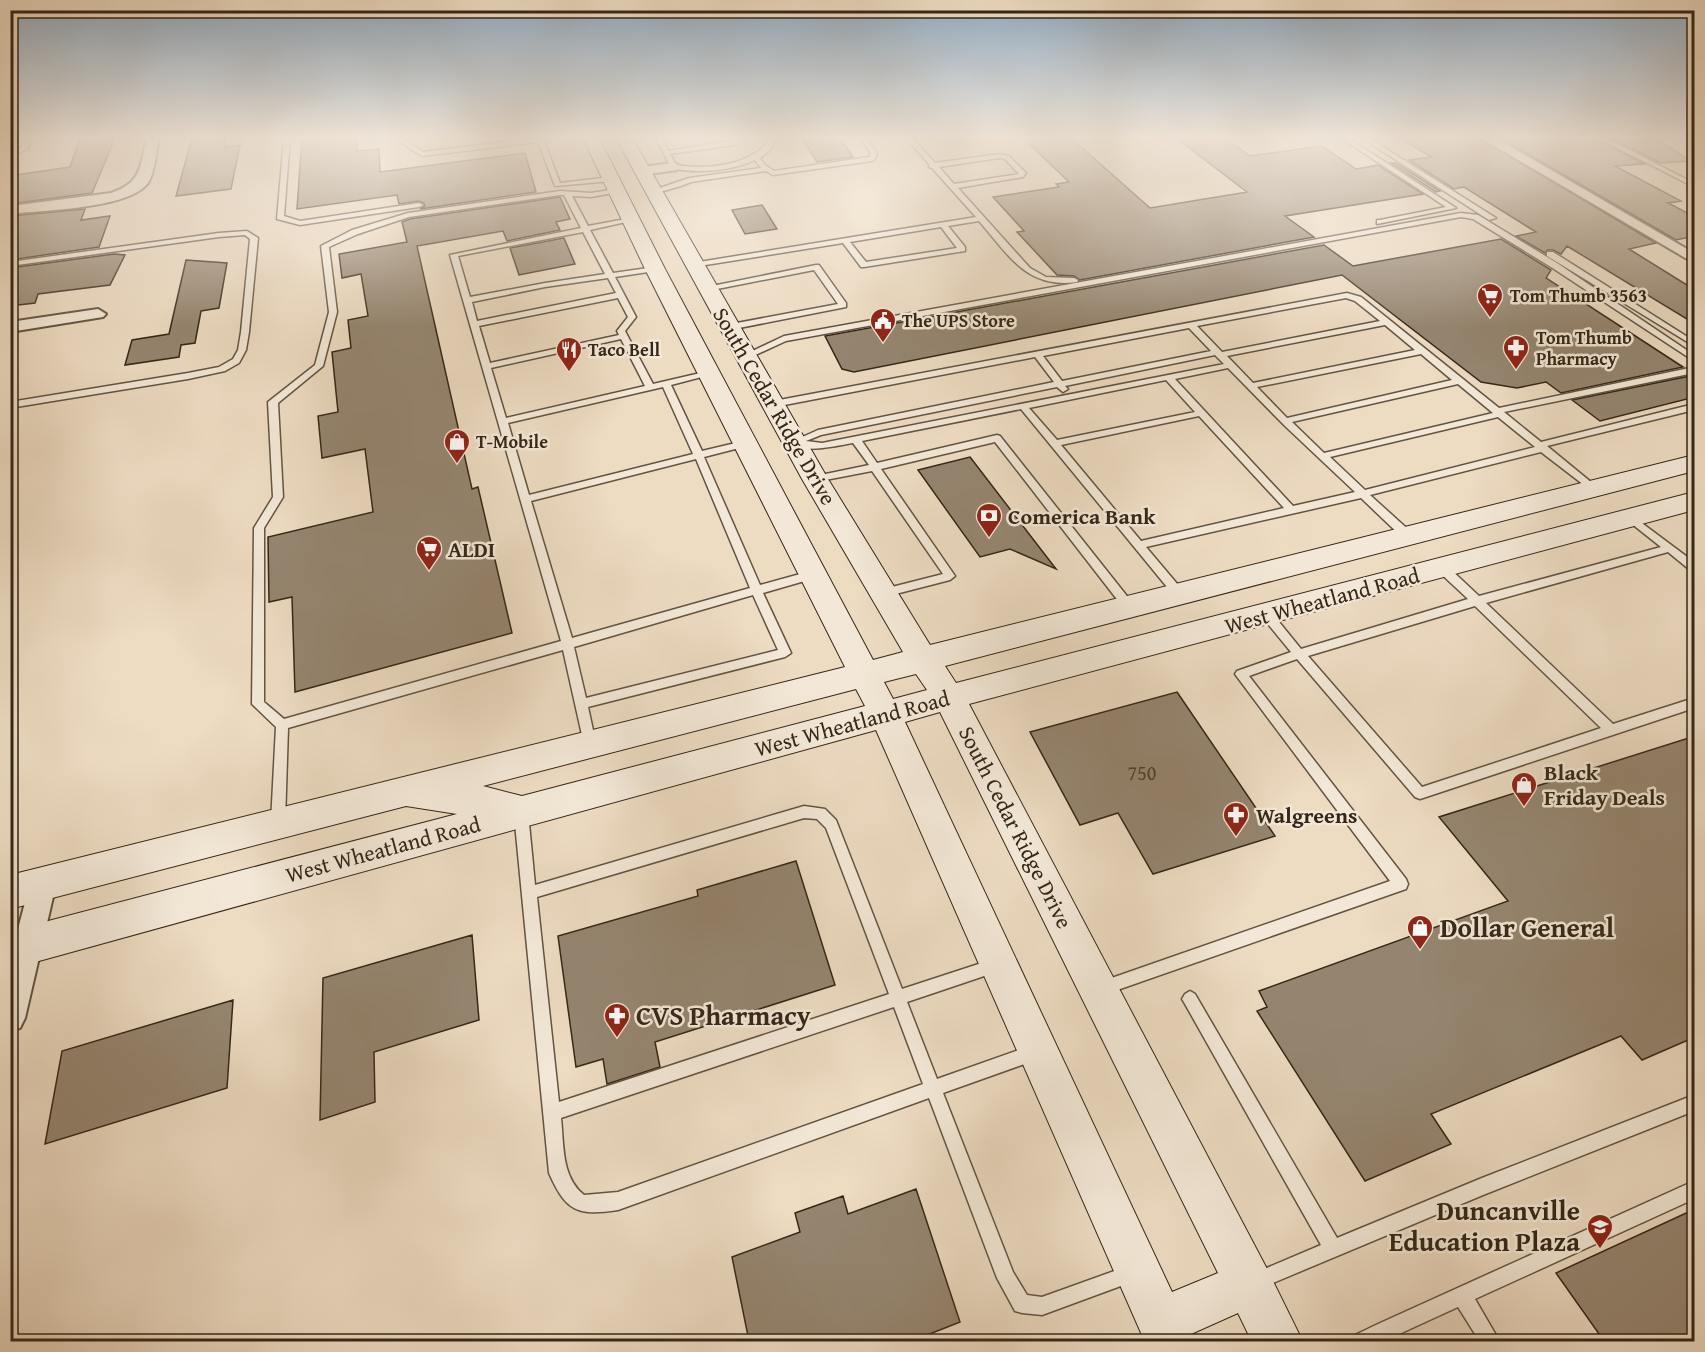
<svg xmlns="http://www.w3.org/2000/svg" width="1705" height="1352" font-family="'Gentium Book Plus',serif">
  <style>
    .building { fill: #958570; stroke: #352718; stroke-width: 1.5 }
    .lines { fill: none; stroke-linecap: round; stroke-linejoin: round }
    .lane-casing { stroke: #635442; stroke-width: 3 }
    .street-casing { stroke: #635442; stroke-width: 4 }
    .secondary-casing { stroke: #352718; stroke-width: 2 }
    .lane { fill: #f3e8d7; fill-rule: evenodd }
    .street { fill: #f3e8d7; fill-rule: evenodd }
    .secondary { fill: #f3e8d7; fill-rule: evenodd }
    .labels { text-anchor: middle; stroke-width: 5; stroke-linejoin: round; paint-order: stroke }
    .far-poi-label { font-size: 18px; font-weight: bold; fill: #352718; stroke: #f3e8d7; text-anchor: start }
    .number-label { font-size: 20px; fill: #4d3e2e }
    .street-label { font-size: 22px; fill: #352718; stroke: #f3e8d7 }
    .poi-label { font-size: 22px; font-weight: bold; fill: #352718; stroke: #f3e8d7; text-anchor: start }
    .near-poi-label { font-size: 27px; font-weight: bold; fill: #352718; stroke: #f3e8d7; text-anchor: start }
  </style>
  <rect width="100%" height="100%" fill="#eddbc2"/>
  <filter id="stains"><feTurbulence type="fractalNoise" baseFrequency=".00333" numOctaves="4"/><feColorMatrix values="0 0 0 0 .2 0 0 0 0 .09 0 0 0 0 .02 0 0 0 .5 -.17"/></filter>
  <radialGradient id="worn" r=".72"><stop offset=".6" stop-color="#630" stop-opacity="0"/><stop offset="1" stop-color="#630" stop-opacity=".3"/></radialGradient>
  <path class="building" d="M80,138H115L92,193L10,204V176L70,167Z
    M192,138H226L224,147L240,145L231,189L176,196Z
    M302,138H357V151L379,149L380,172L525,153L536,192L420,209L425,206L424,203L419,201L399,204L397,195L297,209Z
    M802,138H840L853,157L817,162Z
    M1023,138H1071L1150,208L1247,192L1176,138H1225L1250,156L1322,146L1356,169L1378,165L1423,194L1285,216L1314,237L1080,280L1074,276L1057,275L1017,232L1024,231L993,197L1059,187L1056,184L1069,182Z
    M1400,138H1479L1656,243L1629,249L1695,290V324L1567,246L1561,254L1553,250H1547L1545,253L1516,236L1536,232L1464,187L1454,189L1409,160L1431,157Z
    M1500,138H1596L1644,164L1615,166L1681,201L1668,203L1695,217V236L1676,240Z
    M1611,138H1655L1691,161L1660,163Z
    M1391,163H1396L1440,191L1436,192Z
    M560,197L570,219L556,222L560,230L507,241L503,231L417,246L472,489L478,487L512,633L295,692L292,597L269,602L268,537L373,512L365,449L322,458L318,416L338,412L332,352L351,348L348,320L368,316L361,274L342,278L339,254L407,242L402,222L410,219Z
    M762,205L777,229L745,234L732,210Z
    M85,209L81,220L110,216L99,247L10,260V216Z
    M564,238L575,264L519,275L510,248Z
    M1501,239L1551,270L1546,278L1683,367L1561,393L1546,382L1517,388L1481,382L1342,275L854,372L842,369L825,336L1324,245L1353,266Z
    M114,254L125,255L110,285L38,294L35,303L10,306V268Z
    M186,260L227,263L219,308L201,311L195,343L181,345L179,357L125,365L132,340L169,334Z
    M1695,375V397L1600,421L1572,400Z
    M970,457L1056,569L1010,549L980,557L918,470Z
    M1177,692L1275,836L1153,874L1118,813L1080,825L1030,732Z
    M1695,736V1037L1642,1060L1621,1036L1431,1114L1451,1144L1365,1181L1257,1011L1267,1007L1259,991L1508,901L1439,817Z
    M796,861L835,985L655,1042L660,1067L607,1084L603,1059L576,1067L558,936L698,896L697,890Z
    M472,935L479,1020L374,1052L375,1102L320,1120L323,978Z
    M233,1000L227,1088L45,1144L62,1051Z
    M916,1189L960,1322L912,1341H749L732,1257L800,1232L795,1213L843,1196L848,1214Z
    M1695,1209V1341H1604L1556,1273Z"/>
  <g class="lines">
    <defs>
      <path id="lane" d="M23,138H29L28,148L10,158V153L22,147Z
        M284,138H290L284,216L300,221L419,203L423,205L419,207L300,225L277,219Z
        M394,138H401L423,152L537,138H559L544,141L560,183L611,177L614,179L611,181L555,186L538,142L422,156Z
        M656,138H662L668,151L746,138L734,145L670,154L676,165C705,170 754,166 770,138H776L770,150L760,158L765,165L774,171L869,157L871,154L861,138H867L877,154L874,160L872,161L773,175L766,171L691,182L681,186L653,194L649,192L651,191L689,178L761,168L755,160C732,171 696,174 671,168Z
        M906,138H912L935,163L999,154L1009,156L1026,173L1023,177L958,188L1030,268L1046,277L1074,278L1078,280L1077,282C1026,289 1009,255 979,221L948,226L965,247V251L864,267H861L843,243L693,267L689,265L693,263L976,217L932,168L929,167V164ZM999,158L1005,159L1019,174L954,184L939,167ZM941,227L957,248L866,262L850,242Z
        M1257,138H1271L1260,140Z
        M1341,138H1348L1456,208L1377,224V220H1380L1446,207Z
        M1362,138H1369L1496,218L1489,220Z
        M1598,138H1606L1694,183V187Z
        M616,189L618,190V192L591,197L572,196L588,226L631,218L635,220L590,230L613,273L655,267L659,269L655,271L615,277L636,317L625,331L653,384L709,371L713,374L671,385L702,451L744,441L749,444L747,446L704,457L760,585L811,571L816,575L815,578L763,593L791,653L785,657L588,707L596,744L594,748L590,749L586,748L584,744L563,650L288,728L285,822L283,826L278,828L273,826L271,822L276,727L252,704L254,528L273,497L268,402L315,365L329,312L321,246L352,230L408,213L560,191L591,193ZM560,195H564L581,228L450,255L561,641L284,719L264,702V528L283,497L278,403L323,366L337,312L329,247L358,234L409,217ZM583,232L605,274L545,283L470,297L458,256ZM608,278L616,293L477,321L472,302L545,287ZM618,298L628,317L617,331L619,335L490,363L479,326ZM621,339L645,386L506,418L491,368ZM663,387L693,454L529,495L508,423ZM696,459L750,588L572,638L531,501ZM753,595L778,650L586,698L574,647Z
        M1461,213L1478,215L1557,263L1694,355V361L1551,267L1473,219L1461,217L786,341L749,358L742,356L784,336Z
        M247,231L258,238L249,332L246,350L239,363L225,371L188,379L10,408V402L188,373L219,367L233,359L238,350L241,332L250,239L245,235L219,237L10,266V262L219,233Z
        M1547,252H1553L1694,341V346L1547,256Z
        M816,265H819L846,303V307L729,330L725,327L726,325L838,304L814,270L707,291L703,289L707,287Z
        M1347,293L1361,297L1499,408L1694,367V373L1504,412L1541,442L1694,404V410L1547,446L1597,487L1598,489L1593,492L1541,452L1370,495L1412,533L1413,536L1408,540L1404,539L1361,498L1146,547L1184,592L1186,595L1180,599L1176,598L1021,409L862,441L877,463L997,435L1000,436L1134,605L1136,608L1130,612L1126,611L995,442L881,469L955,576L950,580L884,597L880,596L878,593L880,590L943,574L872,471L815,482L811,481V477L869,465L853,443C835,446 805,454 789,443L818,430L1054,382L1035,357L774,407L769,404L774,401ZM1346,298L1355,301L1380,321L1222,352L1197,326ZM1385,325L1415,350L1253,383L1227,356ZM1189,328L1211,351L1062,381L1043,356ZM1421,354L1452,380L1287,418L1257,387ZM1215,355L1224,364L822,443L806,441L821,435L1057,387L1063,392L1068,389L1065,386ZM1228,368L1285,426L1355,492L1293,506L1175,379ZM1166,380L1195,412L1057,440L1029,408ZM1458,384L1493,413L1324,453L1292,422ZM1199,416L1284,508L1141,541L1061,445ZM1498,417L1535,447L1365,490L1330,457Z
        M1631,515L1694,562V571L1690,570L1668,552L1486,603L1613,724L1694,698V708L1420,799L1415,797L1297,659L1249,676L1406,879L1408,884L1406,889L1103,995L1098,993L1095,988L1098,983L1103,981L1390,881L1235,674L1237,671L1291,652L1263,618L1261,615L1263,612H1271L1301,649L1468,599L1439,572L1438,569L1443,565L1447,566L1479,596L1661,547L1627,520L1626,518L1627,516ZM1475,606L1601,728L1422,787L1308,656Z
        M804,806L825,809L836,820L902,989L997,958L1002,960L1004,965L1002,970L907,1002L937,1079L1033,1045L1039,1047L1041,1053L1039,1059L1033,1061L943,1093L1013,1272L1027,1295L1042,1297L1131,1265L1137,1268L1140,1274L1137,1280L1042,1315L1022,1313L1015,1311L997,1278L929,1098L618,1210C578,1216 566,1212 549,1173L514,813L516,809L521,807L526,809L528,813L535,885ZM804,818L817,819L826,828L889,994L559,1102L537,897ZM894,1007L923,1084L618,1192L584,1195C561,1177 564,1145 561,1118Z
        M1190,991L1195,994L1337,1238L1482,1178L1694,1095V1111L1483,1195L1256,1290L1250,1287L1247,1281L1250,1275L1321,1245L1185,1004L1182,999L1185,994Z
        M1694,1181V1199L1475,1299L1500,1342H1480L1458,1307L1397,1335L1400,1342H1353L1355,1335L1378,1324Z"/>
      <path id="street" d="M147,138H159C156,151 155,172 148,183C128,209 43,210 10,214V206L111,193C142,183 140,166 147,138Z
        M1481,138H1496L1694,253V263Z
        M673,163L677,164V170L642,175L636,171L642,167Z
        M98,309L106,314L103,317L10,332V322Z
        M43,872L52,875L56,884L25,1018L20,1028L10,1032V959L30,884L34,875Z"/>
      <path id="secondary" d="M583,138H599L665,269L873,660L903,652L802,479L616,138H632L828,479L930,645L1694,455V471L945,666L956,683L1694,492V510L969,704L1266,1267L1303,1342H1252L1238,1313L1191,1334L1195,1342H1145L876,730L10,969V931L457,814L406,806L10,909V875L845,667L645,269ZM916,674L927,690L893,699L884,682ZM856,689L865,706L522,796L483,786ZM940,712L1218,1273L1172,1292L905,722Z"/>
    </defs>
    <use href="#lane" class="lane-casing"/>
    <use href="#street" class="street-casing"/>
    <use href="#secondary" class="secondary-casing"/>
    <use href="#lane" class="lane"/>
    <use href="#street" class="street"/>
    <use href="#secondary" class="secondary"/>
  </g>
  <linearGradient id="sky" x2="0" y2="1"><stop stop-color="#91abc2"/><stop offset="0.42" stop-color="#f7efe4"/><stop offset="1" stop-color="#f7efe4" stop-opacity="0"/></linearGradient>
  <rect width="1705" height="327" fill="url(#sky)"/>
  <defs>
    <symbol id="supermarket-pin" viewBox="-11 -11 22 30"><path d="M0 17L-7.5 6A9.5 9.5 0 1 1 7.5 6Z" fill="#8f2418" stroke="#f3e8d7"/><path d="M-6-5.5h2.5l.6 2H6L4.5 2H-2.5L-4.4-4H-6ZM-1.5 3.2a1.3 1.3 0 1 0 .1 0ZM3 3.2a1.3 1.3 0 1 0 .1 0Z" fill="#fff"/></symbol>
    <symbol id="civic-pin" viewBox="-11 -11 22 30"><path d="M0 17L-7.5 6A9.5 9.5 0 1 1 7.5 6Z" fill="#8f2418" stroke="#f3e8d7"/><path d="M-.6-6.5H3V-4.5H.6V-3L4-1V1h2V6H-6V1h2V-1L-.6-3ZM-1.2 2.5V6h2.4V2.5Z" fill="#fff"/></symbol>
    <symbol id="pharmacy-pin" viewBox="-11 -11 22 30"><path d="M0 17L-7.5 6A9.5 9.5 0 1 1 7.5 6Z" fill="#8f2418" stroke="#f3e8d7"/><path d="M-2-6h4v4h4v4h-4v4h-4v-4h-4v-4h4Z" fill="#fff"/></symbol>
    <symbol id="restaurant-pin" viewBox="-11 -11 22 30"><path d="M0 17L-7.5 6A9.5 9.5 0 1 1 7.5 6Z" fill="#8f2418" stroke="#f3e8d7"/><path d="M-5-6h1v4h1v-4h1v4h1v-4h1v5L-1.5 .5V6h-2V.5L-5-1ZM5-6V6H3V1.5H1.5Q1.5-4 5-6Z" fill="#fff"/></symbol>
    <symbol id="shop-pin" viewBox="-11 -11 22 30"><path d="M0 17L-7.5 6A9.5 9.5 0 1 1 7.5 6Z" fill="#8f2418" stroke="#f3e8d7"/><path d="M-5-2.5h2.3a2.7 3.5 0 0 1 5.4 0H5L5.5 6h-11ZM-1.5-2.5h3a1.5 2.3 0 0 0-3 0Z" fill="#fff"/></symbol>
    <symbol id="bank-pin" viewBox="-11 -11 22 30"><path d="M0 17L-7.5 6A9.5 9.5 0 1 1 7.5 6Z" fill="#8f2418" stroke="#f3e8d7"/><path d="M-6-4H6V4H-6ZM0-2.3a2.3 2.3 0 1 0 0 4.6a2.3 2.3 0 1 0 0-4.6Z" fill="#fff"/></symbol>
    <symbol id="school-pin" viewBox="-11 -11 22 30"><path d="M0 17L-7.5 6A9.5 9.5 0 1 1 7.5 6Z" fill="#8f2418" stroke="#f3e8d7"/><path d="M0-5L7-2L0 1L-7-2ZM-4 1L0 2.5L4 1V4Q0 6-4 4Z" fill="#fff"/></symbol>
  </defs>
  <g fill-rule="evenodd">
    <use href="#supermarket-pin" x="1475" y="281" width="30" height="40"/>
    <use href="#civic-pin" x="868" y="306" width="30" height="40"/>
    <use href="#pharmacy-pin" x="1501" y="333" width="30" height="40"/>
    <use href="#restaurant-pin" x="554" y="335" width="30" height="40"/>
    <use href="#shop-pin" x="442" y="427" width="30" height="40"/>
    <use href="#bank-pin" x="974" y="501" width="30" height="40"/>
    <use href="#supermarket-pin" x="414" y="534" width="30" height="40"/>
    <use href="#shop-pin" x="1509" y="770" width="30" height="40"/>
    <use href="#pharmacy-pin" x="1221" y="800" width="30" height="40"/>
    <use href="#shop-pin" x="1405" y="913" width="30" height="40"/>
    <use href="#pharmacy-pin" x="602" y="1001" width="30" height="40"/>
    <use href="#school-pin" x="1585" y="1212" width="30" height="40"/>
  </g>
  <g class="labels">
    <g class="far-poi-label">
      <text x="1510" y="302">Tom Thumb 3563</text>
      <text x="902" y="327">The UPS Store</text>
      <text x="1536" y="344">Tom Thumb<tspan x="1536" dy="21">Pharmacy</tspan></text>
      <text x="588" y="356">Taco Bell</text>
      <text x="476" y="448">T-Mobile</text>
    </g>
    <g class="number-label">
      <text x="1142" y="780">750</text>
    </g>
    <g class="street-label">
      <text transform="translate(775 406) rotate(60)" y="8">South Cedar Ridge Drive</text>
      <text transform="translate(1322 600) rotate(-15)" y="8">West Wheatland Road</text>
      <text transform="translate(852 723) rotate(-15)" y="8">West Wheatland Road</text>
      <text transform="translate(1016 827) rotate(63)" y="8">South Cedar Ridge Drive</text>
      <text transform="translate(383 849) rotate(-15)" y="8">West Wheatland Road</text>
    </g>
    <g class="poi-label">
      <text x="1008" y="524">Comerica Bank</text>
      <text x="448" y="557">ALDI</text>
      <text x="1544" y="780">Black<tspan x="1544" dy="25">Friday Deals</tspan></text>
      <text x="1256" y="823">Walgreens</text>
    </g>
    <g class="near-poi-label">
      <text x="1440" y="937">Dollar General</text>
      <text x="636" y="1025">CVS Pharmacy</text>
      <text x="1580" y="1220" text-anchor="end">Duncanville<tspan x="1580" dy="31">Education Plaza</tspan></text>
    </g>
  </g>
  <rect width="1705" height="1352" fill="none" stroke="#eddbc2" stroke-width="36"/>
  <rect x="12" y="12" width="1681" height="1328" fill="none" stroke="#352718" stroke-width="3"/>
  <rect x="18" y="18" width="1669" height="1316" fill="none" stroke="#352718" stroke-width="1.5"/>
  <rect width="100%" height="100%" filter="url(#stains)"/>
  <rect width="100%" height="100%" fill="url(#worn)"/>
</svg>
